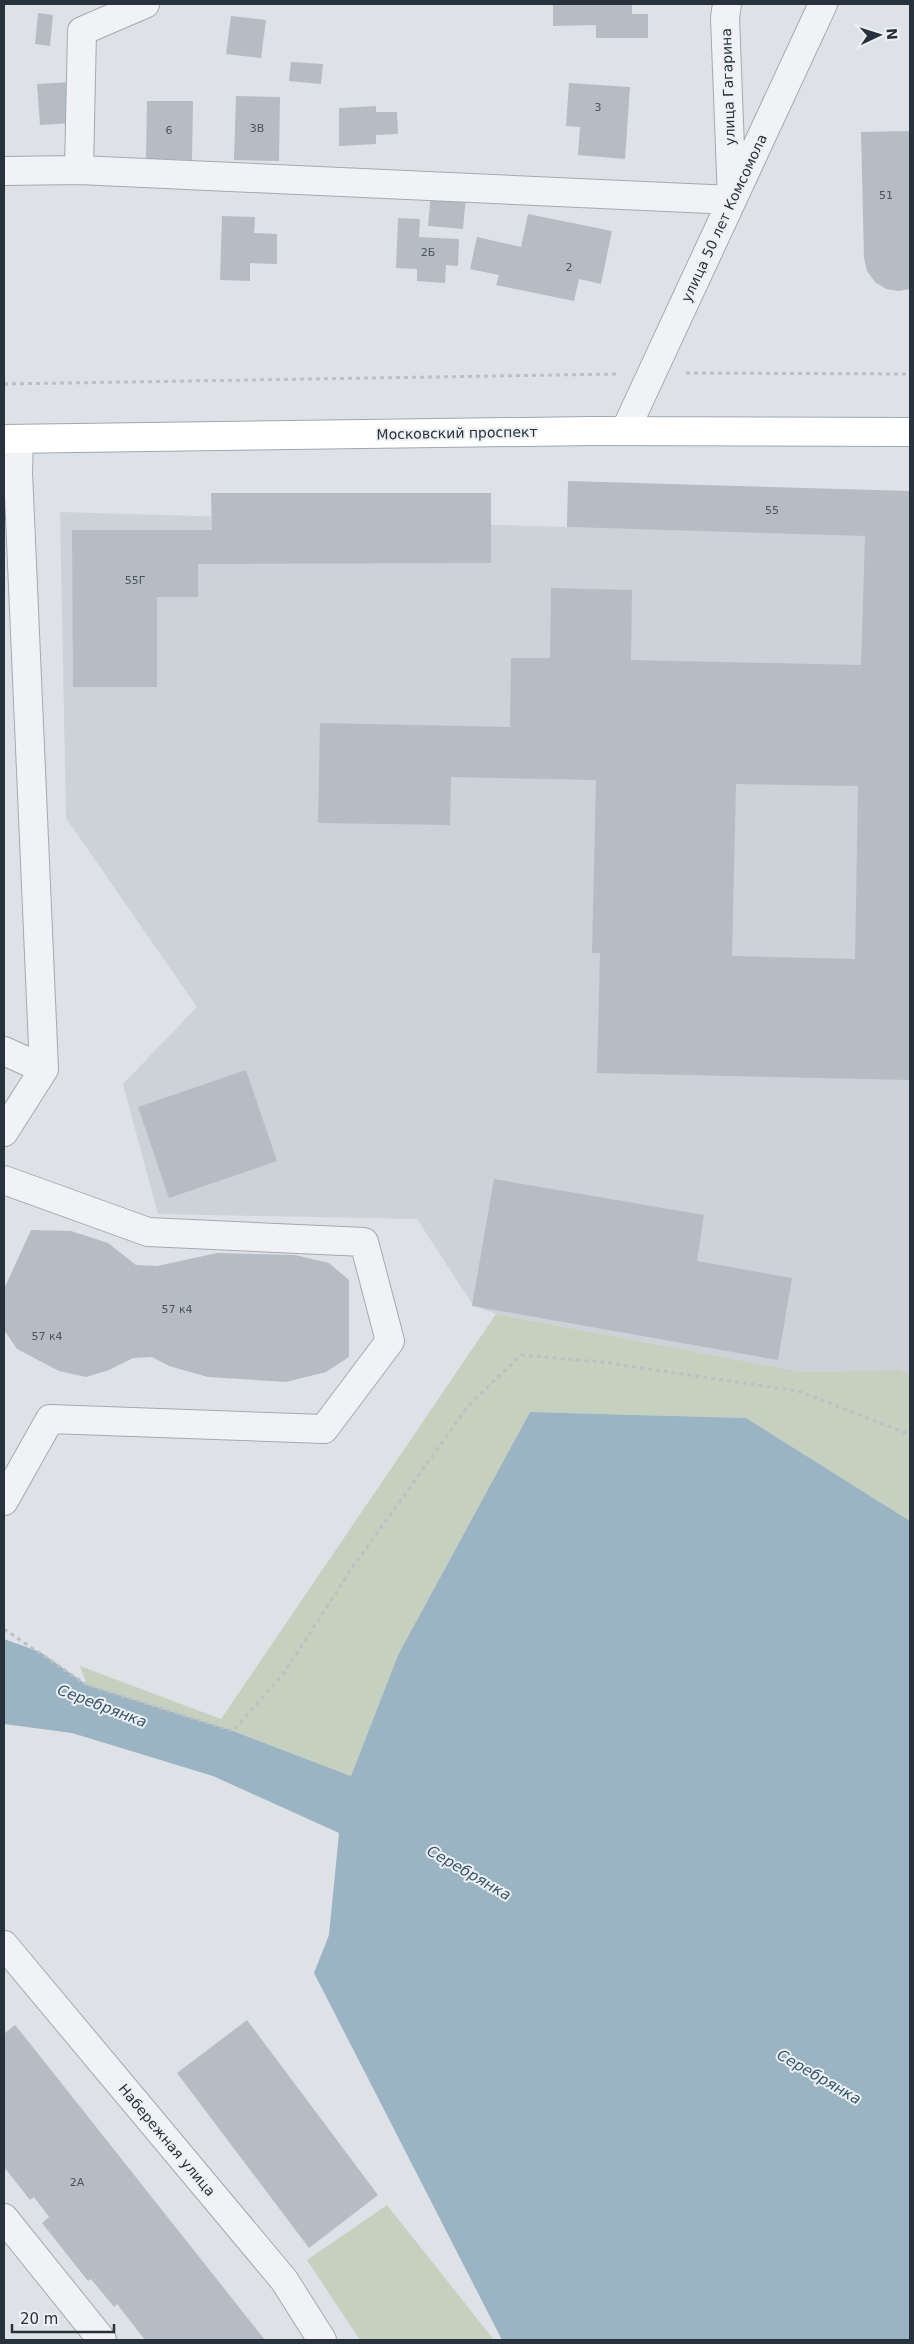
<svg xmlns="http://www.w3.org/2000/svg" width="914" height="2344" font-family="'DejaVu Sans',sans-serif">
  <style>
    .built { fill: #ccd2d8 }
    .green { fill: #c6d0bf }
    .water { fill: #9bb4c4 }
    .building { fill: #b5bcc3; fill-rule: evenodd }
    .lines { fill: none; stroke-linecap: round; stroke-linejoin: round }
    .minor-casing { stroke: #a4aab0; stroke-width: 30 }
    .major-casing { stroke: #9ea8b1; stroke-width: 30 }
    .path { stroke: #bcc0c5; stroke-width: 3; stroke-dasharray: 4 4; stroke-linecap: butt }
    .minor { stroke: #f0f2f5; stroke-width: 28 }
    .major { stroke: #fff; stroke-width: 28 }
    .labels { text-anchor: middle; stroke-width: 4; stroke-linejoin: round; paint-order: stroke }
    .number-label { font-size: 11px; fill: #4b545e }
    .street-label { font-size: 14px; fill: #28323c; stroke: #edf1f4 }
    .water-label { font-size: 15px; font-style: italic; fill: #35556d; stroke: #edf1f4 }
  </style>
  <rect width="100%" height="100%" fill="#dee2e6"/>
  <path class="built" d="M60,512L910,537V1376L900,1370L802,1372L496,1314L473,1305L417,1219L158,1214L123,1084L197,1007L66,818Z"/>
  <path class="green" d="M496,1314L802,1372L900,1370L910,1376V1521L746,1418L530,1412L398,1655L351,1776L233,1731L87,1685L80,1666L221,1719Z
    M387,2205L494,2340H360L307,2260Z"/>
  <path class="water" d="M530,1412L746,1418L910,1521V2340H502L314,1973L329,1935L339,1833L213,1776L72,1733L4,1724V1639L40,1652L87,1685L233,1731L351,1776L398,1655Z"/>
  <path class="building" d="M553,4H632V14H648V38H596V25L553,26Z
    M38,13L53,15L50,46L35,44Z
    M231,16L266,20L261,58L226,54Z
    M291,62L323,64L321,84L289,81Z
    M71,82L73,123L40,125L37,84Z
    M569,83L630,87L625,159L578,155L580,127L566,126Z
    M236,96L280,97L279,161L234,160Z
    M147,101H193L192,160L146,159Z
    M376,106V112H397L398,134L376,135V144L339,146V108Z
    M910,131V289L899,291L886,289L875,282L867,271L864,258L861,132Z
    M431,192L466,196L463,229L428,226Z
    M528,214L612,231L601,284L579,279L574,301L496,285L499,275L470,269L477,237L521,247Z
    M222,216L255,217L254,233L277,234V264L250,263V281L220,280Z
    M398,218L420,219L419,237L459,239L458,266L446,265L445,283L417,281V269L396,268Z
    M568,481L910,491V1080L597,1073L600,953H592L596,780L451,777L450,825L318,823L320,723L510,727L511,658H550L551,588L632,590L631,660L861,665L865,536L567,527ZM736,784L858,786L855,959L732,956Z
    M211,493H491V563L198,564V597H157V687H73L72,530H212Z
    M246,1070L277,1161L169,1198L138,1107Z
    M494,1179L704,1215L697,1261L792,1278L778,1360L472,1306Z
    M31,1230L71,1231L108,1243L136,1265L157,1266L217,1253L295,1255L329,1263L349,1280V1357L326,1372L286,1382L208,1377L169,1366L152,1357L133,1358L109,1370L86,1377L59,1371L17,1349L4,1330V1289Z
    M247,2020L378,2195L309,2248L177,2073Z
    M15,2025L24,2036L265,2340H145L117,2304L114,2307L91,2279L88,2281L42,2223L49,2217L34,2197L30,2200L4,2167V2034Z"/>
  <g class="lines">
    <defs>
      <path id="minor" d="M79,170L82,31L145,4
        M4,171L79,170L732,200L725,18L727,4
        M625,431L823,4
        M19,439L18,472L44,1069
        M4,1051L44,1069L4,1132
        M4,1180L148,1232L364,1242L390,1341L324,1429L50,1419L4,1501
        M4,1945L284,2280L322,2340
        M4,2218L102,2340"/>
      <path id="major" d="M4,439L592,431L910,432"/>
    </defs>
    <use href="#minor" class="minor-casing"/>
    <use href="#major" class="major-casing"/>
    <path class="path" d="M686,373L910,374
      M4,384L617,374
      M4,1629L87,1685L233,1731L284,1673L350,1571L468,1406L521,1355L601,1362L798,1391L906,1433L910,1437"/>
    <use href="#minor" class="minor"/>
    <use href="#major" class="major"/>
  </g>
  <g class="labels">
    <g class="number-label">
      <text x="598" y="111">3</text>
      <text x="257" y="132">3В</text>
      <text x="169" y="134">6</text>
      <text x="886" y="199">51</text>
      <text x="428" y="256">2Б</text>
      <text x="569" y="271">2</text>
      <text x="772" y="514">55</text>
      <text x="135" y="584">55Г</text>
      <text x="177" y="1313">57 к4</text>
      <text x="47" y="1340">57 к4</text>
      <text x="77" y="2186">2А</text>
    </g>
    <g class="street-label">
      <text transform="translate(728 87) rotate(-92)" y="5">улица Гагарина</text>
      <text transform="translate(724 218) rotate(-65)" y="5">улица 50 лет Комсомола</text>
      <text transform="translate(457 433) rotate(-1)" y="5">Московский проспект</text>
      <text transform="translate(167 2140) rotate(50)" y="5">Набережная улица</text>
    </g>
    <g class="water-label">
      <text transform="translate(102 1706) rotate(21)" y="5">Серебрянка</text>
      <text transform="translate(469 1873) rotate(30)" y="5">Серебрянка</text>
      <text transform="translate(819 2077) rotate(30)" y="5">Серебрянка</text>
    </g>
  </g>
  <rect width="914" height="2344" fill="none" stroke="#28323c" stroke-width="10"/>
  <g transform="translate(879 35) rotate(86)" stroke="#edf1f4" stroke-width="4" paint-order="stroke">
  <path d="M0-4L9 19L0 12L-9 19Z" fill="#28323c"/>
  <text y="-8" font-size="14" font-weight="bold" text-anchor="middle" fill="#28323c">N</text>
  </g>
  <path d="M12 2324v8h102v-8" fill="none" stroke="#28323c" stroke-width="2.5"/>
  <text x="20" y="2324" font-size="15" fill="#28323c" stroke="#edf1f4" stroke-width="4" paint-order="stroke">20 m</text>
</svg>
